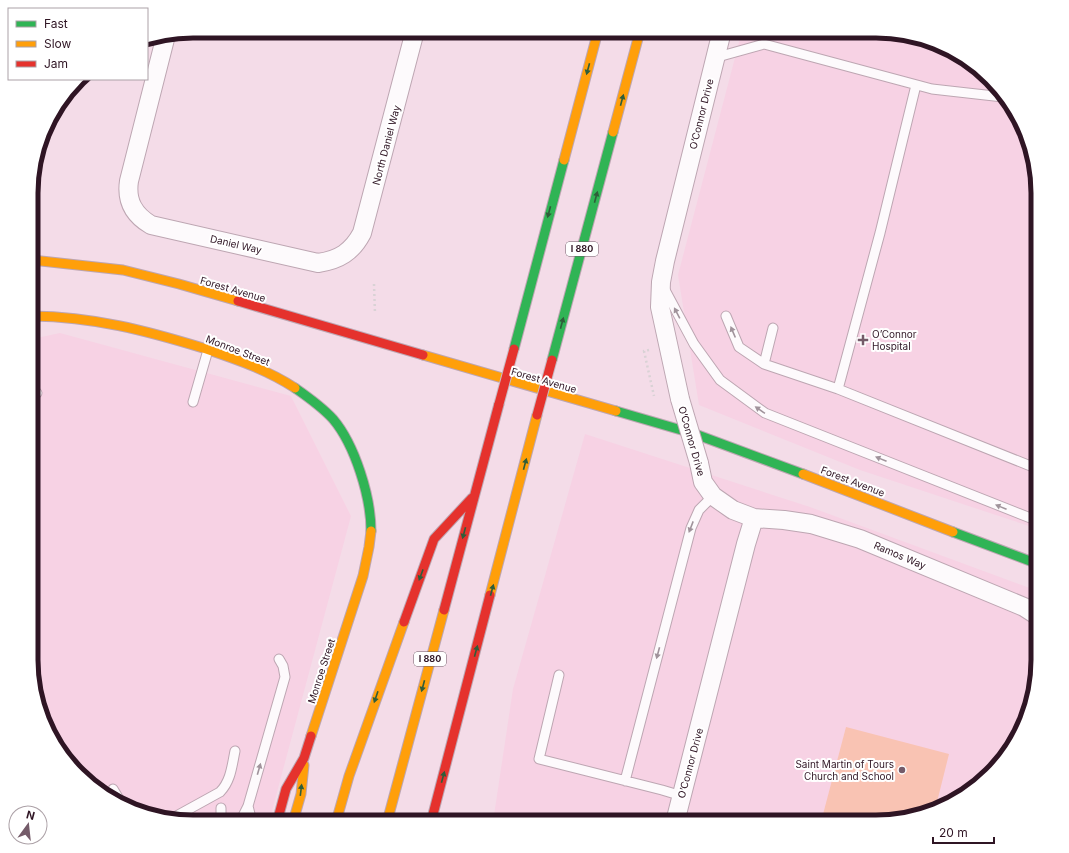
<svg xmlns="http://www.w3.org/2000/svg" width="1069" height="853" font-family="Inter,sans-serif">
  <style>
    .built { fill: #f7d2e4 }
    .green { fill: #f9c3b3 }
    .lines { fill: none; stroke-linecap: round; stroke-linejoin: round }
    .lane-casing { stroke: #bda6b2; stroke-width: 11 }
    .street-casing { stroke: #bda6b2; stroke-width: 20 }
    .fast-casing { stroke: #bda6b2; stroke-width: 11 }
    .slow-casing { stroke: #bda6b2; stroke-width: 11 }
    .jam-casing { stroke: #bda6b2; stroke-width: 11 }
    .path { stroke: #d9d2d5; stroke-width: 2.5; stroke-dasharray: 2 3; stroke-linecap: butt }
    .lane { stroke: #fdfafc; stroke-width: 9 }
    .street { stroke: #fdfafc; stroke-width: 18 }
    .fast { stroke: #30b455; stroke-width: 9 }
    .slow { stroke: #ff9f0a; stroke-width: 9 }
    .jam { stroke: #e5322d; stroke-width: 9 }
    .street-bridge-casing { stroke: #bda6b2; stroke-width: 20; stroke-linecap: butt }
    .jam-bridge-casing { stroke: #c9bbc3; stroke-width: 11; stroke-linecap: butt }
    .street-bridge { stroke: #fdfafc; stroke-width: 18 }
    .jam-bridge { stroke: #e5322d; stroke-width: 9 }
    .oneway { fill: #2f5d3a }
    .oneway2 { fill: #a0939b }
    .poi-dot { fill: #745b69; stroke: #fff; stroke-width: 1.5 }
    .labels { text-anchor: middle; stroke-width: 4; stroke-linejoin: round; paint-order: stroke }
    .shield { fill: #fff; stroke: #6d5b66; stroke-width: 1 }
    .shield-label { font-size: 9px; font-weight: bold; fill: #2f1524 }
    .street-label { font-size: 10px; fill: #2f1524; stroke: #fff }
    .poi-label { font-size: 10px; fill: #2f1524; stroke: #fff; text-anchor: start }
    .rim { fill: none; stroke: #2f1524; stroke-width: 5 }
  </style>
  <rect width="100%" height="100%" fill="#f4dce8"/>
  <path class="built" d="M742,31H886L938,43L983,71L1021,122L1038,193V529L860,470L699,405L678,275Z
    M60,333L291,396L351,516L269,822H183L131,810L86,782L48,731L31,670L32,339Z
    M585,434L810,507L1038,591V670L1026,722L998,767L938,810L876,822H493L513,689Z"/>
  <path class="green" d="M846,727L949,754L935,810L876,822H821Z"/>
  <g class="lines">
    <defs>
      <path id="lane" d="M714,58L764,44L932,89L1003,97
        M664,288L694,344L720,380L765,413L1038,521
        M726,316L739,347L764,364L838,389L1038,469
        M764,364L773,328
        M32,389L37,393
        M838,389L880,233L916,85
        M193,402L208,350
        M559,675L539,759L662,790L682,796
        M625,781L691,528L699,510L713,496
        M113,789L122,804
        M248,806L252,822
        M221,808V822
        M171,819L220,792C231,781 232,765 235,751
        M240,822L248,806L285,677L283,666L279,659"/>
      <path id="street" d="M166,35L129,181C126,201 134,215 151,225L318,263C339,260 352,252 362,233L415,31
        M680,399L660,307L661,282L665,261L722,31
        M699,463L703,482L713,496L733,510L754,518L784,520L811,524L860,539L1024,607L1038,616
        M675,822L746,544L754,518"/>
      <path id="fast" d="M514,349L564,160
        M552,360L613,132
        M295,388C308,397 322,407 333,419C355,445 371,497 371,531
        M616,411L695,434L803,474
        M953,532L1038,564"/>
      <path id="slow" d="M613,132L640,31
        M564,160L598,31
        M32,260L123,270L179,284L238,301
        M32,316C94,317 144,330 203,348C235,359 266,369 295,388
        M423,355L616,411
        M803,474L953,532
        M490,595L537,415
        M311,736L363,576L369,547L371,531
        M293,822L301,794L304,765
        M336,822L349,776L404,622
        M387,822L444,610"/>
      <path id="jam" d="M238,301L423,355
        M444,610L499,404
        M404,622L434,539L472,498
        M277,822L286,789L304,758L311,736
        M431,822L490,595"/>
    </defs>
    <use href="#lane" class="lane-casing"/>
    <use href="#street" class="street-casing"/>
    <use href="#fast" class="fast-casing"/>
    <use href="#slow" class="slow-casing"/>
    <use href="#jam" class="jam-casing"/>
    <path class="path" d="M374,284L375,314
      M649,350L644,351L654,396"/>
    <use href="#lane" class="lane"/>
    <use href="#street" class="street"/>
    <use href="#fast" class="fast"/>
    <use href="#slow" class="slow"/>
    <use href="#jam" class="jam"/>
    <defs>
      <path id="street-bridge" d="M680,399L699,463"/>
      <path id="jam-bridge" d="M499,404L514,349
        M537,415L552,360"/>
    </defs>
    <use href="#street-bridge" class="street-bridge-casing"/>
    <use href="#jam-bridge" class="jam-bridge-casing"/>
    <use href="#street-bridge" class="street-bridge"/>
    <use href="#jam-bridge" class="jam-bridge"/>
  </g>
  <defs><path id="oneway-solid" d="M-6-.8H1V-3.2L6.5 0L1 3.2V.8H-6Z"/></defs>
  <g class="oneway">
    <use href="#oneway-solid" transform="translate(588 69) rotate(105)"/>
    <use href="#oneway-solid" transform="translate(622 100) rotate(-75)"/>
    <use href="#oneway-solid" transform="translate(596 197) rotate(-75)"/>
    <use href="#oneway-solid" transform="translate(549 212) rotate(105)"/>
    <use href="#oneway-solid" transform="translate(562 323) rotate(-75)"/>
    <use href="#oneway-solid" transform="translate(525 464) rotate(-75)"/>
    <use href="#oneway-solid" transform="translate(464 533) rotate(105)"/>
    <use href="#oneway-solid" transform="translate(421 575) rotate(110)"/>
    <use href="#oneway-solid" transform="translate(492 590) rotate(-75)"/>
    <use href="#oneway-solid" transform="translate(476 651) rotate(-75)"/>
    <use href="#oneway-solid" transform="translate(423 686) rotate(105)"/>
    <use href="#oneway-solid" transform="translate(376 697) rotate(109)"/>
    <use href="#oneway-solid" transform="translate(443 777) rotate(-75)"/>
    <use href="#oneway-solid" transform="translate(301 790) rotate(-83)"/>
  </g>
  <g class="oneway2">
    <use href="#oneway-solid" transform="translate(677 313) rotate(-118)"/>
    <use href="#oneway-solid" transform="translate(733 332) rotate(-113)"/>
    <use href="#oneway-solid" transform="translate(760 410) rotate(-146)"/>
    <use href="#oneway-solid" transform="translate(881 459) rotate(-158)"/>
    <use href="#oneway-solid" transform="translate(1001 507) rotate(-158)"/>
    <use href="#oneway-solid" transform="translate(691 527) rotate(111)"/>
    <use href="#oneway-solid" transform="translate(658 653) rotate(105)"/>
    <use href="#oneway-solid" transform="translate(259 769) rotate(-74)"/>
  </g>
  <g class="poi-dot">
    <path d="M861 334h4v4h4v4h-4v4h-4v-4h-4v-4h4z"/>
    <circle cx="902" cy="770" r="4"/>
  </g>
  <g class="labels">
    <g class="shield">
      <rect x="566" y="242" width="32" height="14" rx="3"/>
      <rect x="414" y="652" width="32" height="14" rx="3"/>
    </g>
    <g class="shield-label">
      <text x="582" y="252">I 880</text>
      <text x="430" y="662">I 880</text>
    </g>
    <g class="street-label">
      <text transform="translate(701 114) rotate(-76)" y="4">O’Connor Drive</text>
      <text transform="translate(386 145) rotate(-75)" y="4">North Daniel Way</text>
      <text transform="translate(236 244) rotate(13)" y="4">Daniel Way</text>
      <text transform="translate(233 289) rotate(16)" y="4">Forest Avenue</text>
      <text transform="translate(238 350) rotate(21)" y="4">Monroe Street</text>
      <text transform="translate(544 380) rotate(16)" y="4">Forest Avenue</text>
      <text transform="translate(692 441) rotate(74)" y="4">O’Connor Drive</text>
      <text transform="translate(853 481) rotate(21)" y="4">Forest Avenue</text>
      <text transform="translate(900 555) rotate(23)" y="4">Ramos Way</text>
      <text transform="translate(321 671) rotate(-72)" y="4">Monroe Street</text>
      <text transform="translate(690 763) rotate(-75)" y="4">O’Connor Drive</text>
    </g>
    <g class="poi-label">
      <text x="872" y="338">O’Connor<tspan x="872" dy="12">Hospital</tspan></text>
      <text x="894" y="768" text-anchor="end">Saint Martin of Tours<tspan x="894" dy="12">Church and School</tspan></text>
    </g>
  </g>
  <path d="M0 0H1069V853H0ZM193 38H876A155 155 0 0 1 1031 193V660A155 155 0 0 1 876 815H193A155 155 0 0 1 38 660V193A155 155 0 0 1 193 38Z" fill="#fff" fill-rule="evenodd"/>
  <path class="rim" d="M193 38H876A155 155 0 0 1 1031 193V660A155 155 0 0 1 876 815H193A155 155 0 0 1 38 660V193A155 155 0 0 1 193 38Z"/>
  <rect x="8" y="8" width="140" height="72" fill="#ffffff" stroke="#aca1a7"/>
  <rect x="16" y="21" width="20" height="6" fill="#30b455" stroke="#aca1a7"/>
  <text x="44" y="28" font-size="12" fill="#2f1524">Fast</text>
  <rect x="16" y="41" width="20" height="6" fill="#ff9f0a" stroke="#aca1a7"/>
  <text x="44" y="48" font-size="12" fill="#2f1524">Slow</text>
  <rect x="16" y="61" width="20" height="6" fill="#e5322d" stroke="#aca1a7"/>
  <text x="44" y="68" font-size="12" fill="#2f1524">Jam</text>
  <g transform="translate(28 825) rotate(15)"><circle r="19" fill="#ffffff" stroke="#aca1a7"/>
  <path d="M0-3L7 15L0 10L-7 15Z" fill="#745b69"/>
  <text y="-6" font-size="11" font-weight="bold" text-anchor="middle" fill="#2f1524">N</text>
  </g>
  <path d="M933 837v6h61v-6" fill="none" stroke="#2f1524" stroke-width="2"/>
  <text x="939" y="837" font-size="12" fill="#2f1524" stroke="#ffffff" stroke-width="3" paint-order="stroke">20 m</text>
</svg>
